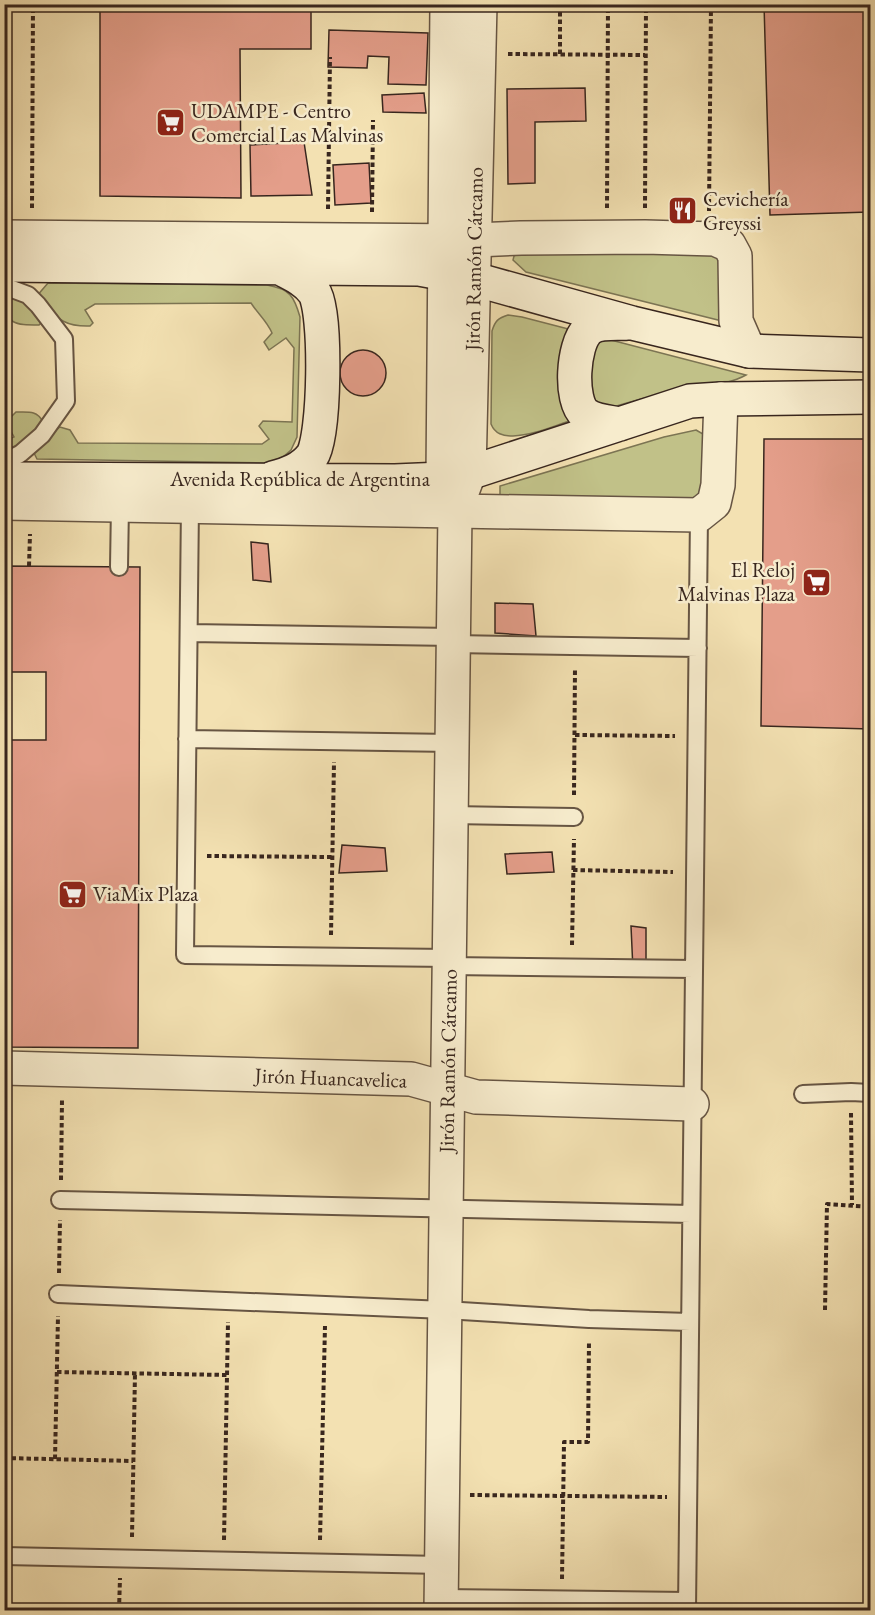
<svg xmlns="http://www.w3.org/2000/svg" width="875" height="1615" font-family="'EB Garamond',serif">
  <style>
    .green { fill: #c1c188; stroke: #7c7453; stroke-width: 1.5 }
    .building { fill: #e49e8a; stroke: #38261e; stroke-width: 1.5 }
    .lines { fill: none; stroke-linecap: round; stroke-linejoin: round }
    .service-casing { stroke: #675543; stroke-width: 20 }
    .minor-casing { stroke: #675543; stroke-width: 36 }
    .tertiary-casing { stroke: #675543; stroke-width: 36 }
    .secondary-casing { stroke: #38261e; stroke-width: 36 }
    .path { stroke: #38261e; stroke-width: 4; stroke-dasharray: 4.5 3; stroke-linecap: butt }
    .service { stroke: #f7eccd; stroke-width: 16 }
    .minor { stroke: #f7eccd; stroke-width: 33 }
    .tertiary { stroke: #f7eccd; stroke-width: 33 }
    .secondary { stroke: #f7eccd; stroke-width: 33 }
    .labels { text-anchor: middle; stroke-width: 5; stroke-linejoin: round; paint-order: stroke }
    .poi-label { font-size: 21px; fill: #38261e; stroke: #f7eccd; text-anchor: start }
    .street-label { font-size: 21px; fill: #38261e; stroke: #f7eccd }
  </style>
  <rect width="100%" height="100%" fill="#f3e1b2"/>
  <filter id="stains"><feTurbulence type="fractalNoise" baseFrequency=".00333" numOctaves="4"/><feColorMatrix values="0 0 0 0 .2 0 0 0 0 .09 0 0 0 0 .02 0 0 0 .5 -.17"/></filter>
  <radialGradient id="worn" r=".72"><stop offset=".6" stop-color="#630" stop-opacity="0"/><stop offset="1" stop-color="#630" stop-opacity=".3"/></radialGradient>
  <path class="green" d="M726,250L722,321L526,272L513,260L514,256L519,253Z
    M48,283L267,285C290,289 294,296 300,317L297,437L291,450L283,457L270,463L37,459L34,453L56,430L60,427L70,430L78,443L262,444L269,439L259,426L263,421L292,422L294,348L286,338L269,350L264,342L272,333C267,321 258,314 251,303L95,304L85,310L93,323L90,326C61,327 56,316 36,297Z
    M5,297C27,301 31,302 41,323L39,325C15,325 5,325 5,297Z
    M508,315L522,317L746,375C730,384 711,385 693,388C653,394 614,406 576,419C555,425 535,435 513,436C503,436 495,434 491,424L492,331C495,321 498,318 508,315Z
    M16,412C28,412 37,410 43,422C35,435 21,448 5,448V441L14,437L6,422Z
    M696,430L703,434L706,441L701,499L500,504V486L664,437Z"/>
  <path class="building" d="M100,4H311V49H240L241,198L100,196Z
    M764,4H870V212L770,215Z
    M329,30L428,33L426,85L388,84L389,57L368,56L367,68L328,67Z
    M585,88L586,121L535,122V183L508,184L507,89Z
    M424,93L426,113L383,112L382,95Z
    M304,142L312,195L251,196L250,145Z
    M369,163L371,203L335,205L333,165Z
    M340 373a23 23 0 1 1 46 0a23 23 0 1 1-46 0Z
    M764,439H870V729L761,726Z
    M251,542L268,544L271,582L253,580Z
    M4,566L140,567L138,1048L4,1047V740H46V672H4Z
    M495,603L533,604L536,636L495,633Z
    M342,845L385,848L387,871L339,873Z
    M552,852L554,872L507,874L505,854Z
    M631,926L646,928V969L633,970Z"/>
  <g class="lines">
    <defs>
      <path id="service" d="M4,286L28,295L38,305L64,339L66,401L42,435L20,454L4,462
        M190,505L185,955L449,958
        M119,567L120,505
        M189,633L454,637
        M454,644L698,648
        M187,739L452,743
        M451,815L574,817
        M449,966L694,969
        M803,1094L851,1092L870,1093
        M60,1200L691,1214
        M58,1294L445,1310L589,1319L690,1322
        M4,1556L442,1565
        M441,1598L687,1601
        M687,1610L699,515"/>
      <path id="minor" d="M475,240L521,238L645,237L715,239L729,245L735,256L736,321L749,351
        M455,511L699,515L714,503L718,485L721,399
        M4,1068L411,1079L476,1097L692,1104"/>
      <path id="tertiary" d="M447,4L443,479L453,505
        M4,237L467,241
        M4,503L455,511
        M441,1610L455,511L469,473L480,4"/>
      <path id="secondary" d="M4,265L419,269L474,279L632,323L749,351L870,355
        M620,424C609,422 594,421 585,414C569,400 573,345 587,331C596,321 615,324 627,323
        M273,478C288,474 302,469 312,456C325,438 327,310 314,292C305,279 289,273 276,266
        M4,479L395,481L443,479L469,473L690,401L721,399L870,397"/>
    </defs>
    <use href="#service" class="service-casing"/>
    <use href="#minor" class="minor-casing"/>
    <use href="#tertiary" class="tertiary-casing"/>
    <use href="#secondary" class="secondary-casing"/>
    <path class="path" d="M508,54L645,55
      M560,54V4
      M4,190L9,4
      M32,208L33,4
      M607,208L608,4
      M645,208L646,4
      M328,209L330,57
      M709,211L711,4
      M372,212L373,120
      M29,566L30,534
      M575,735L675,736
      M574,795L575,668
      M207,856L332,857
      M573,870L673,872
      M331,935L334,762
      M572,945L574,839
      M851,1113L852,1205
      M61,1180L62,1100
      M59,1273L60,1220
      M825,1310L827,1204L870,1207
      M57,1372L227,1375
      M4,1458L133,1461
      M55,1459L58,1316
      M470,1495L667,1497
      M132,1537L135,1373
      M224,1540L228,1322
      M320,1540L325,1326
      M562,1579L564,1442H588L589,1341
      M119,1610L120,1578"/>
    <use href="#service" class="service"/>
    <use href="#minor" class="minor"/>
    <use href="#tertiary" class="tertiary"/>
    <use href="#secondary" class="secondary"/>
  </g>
  <defs>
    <symbol id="supermarket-square" viewBox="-11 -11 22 22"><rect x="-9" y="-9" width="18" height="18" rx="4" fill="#8f2418" stroke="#f7eccd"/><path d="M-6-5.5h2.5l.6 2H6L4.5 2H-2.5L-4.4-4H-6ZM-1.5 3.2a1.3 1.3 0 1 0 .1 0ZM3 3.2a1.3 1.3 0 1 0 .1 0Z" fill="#fff"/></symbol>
    <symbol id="restaurant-square" viewBox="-11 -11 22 22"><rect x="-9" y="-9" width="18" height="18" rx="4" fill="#8f2418" stroke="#f7eccd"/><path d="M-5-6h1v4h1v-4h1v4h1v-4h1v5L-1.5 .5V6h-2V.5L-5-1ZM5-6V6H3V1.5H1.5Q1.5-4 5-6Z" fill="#fff"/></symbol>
  </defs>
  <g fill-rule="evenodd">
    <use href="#supermarket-square" x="154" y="106" width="33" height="33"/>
    <use href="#restaurant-square" x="666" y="194" width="33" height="33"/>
    <use href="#supermarket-square" x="800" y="566" width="33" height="33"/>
    <use href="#supermarket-square" x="56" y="878" width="33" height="33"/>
  </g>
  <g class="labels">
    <g class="poi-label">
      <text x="191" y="118">UDAMPE - Centro<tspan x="191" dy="24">Comercial Las Malvinas</tspan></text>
      <text x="703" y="206">Cevichería<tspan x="703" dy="24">Greyssi</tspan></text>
      <text x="795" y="577" text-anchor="end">El Reloj<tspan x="795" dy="24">Malvinas Plaza</tspan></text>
      <text x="93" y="901">ViaMix Plaza</text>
    </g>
    <g class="street-label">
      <text transform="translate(474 259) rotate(-89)" y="7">Jirón Ramón Cárcamo</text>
      <text x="300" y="486">Avenida República de Argentina</text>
      <text transform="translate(448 1061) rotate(-89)" y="7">Jirón Ramón Cárcamo</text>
      <text transform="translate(331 1078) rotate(2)" y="7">Jirón Huancavelica</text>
    </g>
  </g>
  <rect width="875" height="1615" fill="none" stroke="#f3e1b2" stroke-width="24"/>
  <rect x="6" y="6" width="863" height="1603" fill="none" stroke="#38261e" stroke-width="3"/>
  <rect x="12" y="12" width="851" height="1591" fill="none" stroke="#38261e" stroke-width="1.5"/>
  <rect width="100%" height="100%" filter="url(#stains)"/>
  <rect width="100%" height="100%" fill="url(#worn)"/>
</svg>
